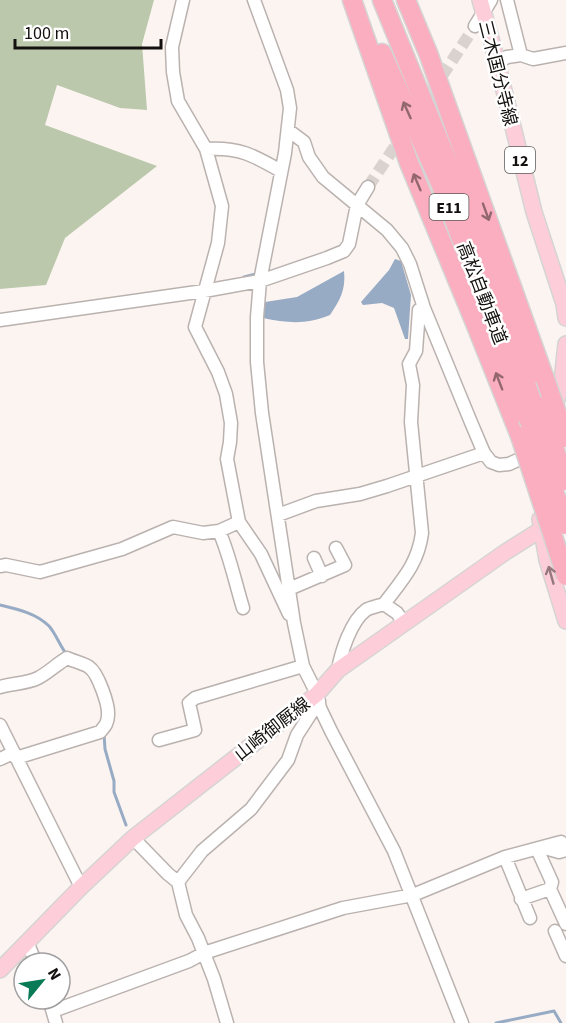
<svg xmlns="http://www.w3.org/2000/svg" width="566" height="1023" font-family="'Source Sans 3','Noto Sans JP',sans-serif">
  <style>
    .forest { fill: #bbc8ab }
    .water { fill: #97abc4 }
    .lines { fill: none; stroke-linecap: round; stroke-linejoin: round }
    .stream { stroke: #97abc4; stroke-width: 3 }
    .minor-tunnel { stroke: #d9d2cf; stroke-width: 12; stroke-dasharray: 12 6; stroke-linecap: butt }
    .minor-casing { stroke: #bab2af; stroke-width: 15 }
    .major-casing { stroke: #d5d4d4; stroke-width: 18 }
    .highway-casing { stroke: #d5d4d4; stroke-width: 21 }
    .minor { stroke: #fff; stroke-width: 12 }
    .major { stroke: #fdced9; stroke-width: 15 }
    .highway { stroke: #fbaebf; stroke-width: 18 }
    .highway-bridge-casing { stroke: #d5d4d4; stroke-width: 21; stroke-linecap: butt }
    .highway-bridge { stroke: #fbaebf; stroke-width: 18 }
    .oneway { stroke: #936770 }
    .oneway2 { stroke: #94787e }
    .labels { text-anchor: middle; stroke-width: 5; stroke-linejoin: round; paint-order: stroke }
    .shield { fill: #fff; stroke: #5a5857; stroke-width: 1.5 }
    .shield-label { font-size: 16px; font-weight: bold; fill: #13100f }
    .street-label { font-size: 18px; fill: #13100f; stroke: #fff }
  </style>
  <rect width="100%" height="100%" fill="#fcf4f1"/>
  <path class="forest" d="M0,0H154L142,44L147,110L120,108L57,85L45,125L157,166L65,238L46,285L0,289Z"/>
  <path class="water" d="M395,259L401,261L411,295L408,339H405L394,308L382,303L363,305L361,302L389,270Z
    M344,271C346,290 340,300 330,315C306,325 287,323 263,318L265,302L297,297Z"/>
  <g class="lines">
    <path class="stream" d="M244,277L256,274
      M0,605C17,609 36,613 49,626C56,634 60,646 67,655
      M104,734L105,749L114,781V792L126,825
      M496,1023L554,1011L561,1023"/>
    <path class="minor-tunnel" d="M422,106L475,26
      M368,187L402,136"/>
    <defs>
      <path id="minor" d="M183,0L172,47L173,72L178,101L206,149L222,206L218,243L195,327L218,372L226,394L231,423L230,442L227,459L239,522L261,554L289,614
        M254,0L287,90L290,108L285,153L260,281L257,317V362L262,413L294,623L303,666L317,694L320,708L331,731L394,851L462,1023
        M507,0L521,55L533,59L566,53
        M475,26L491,0
        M497,63L507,57L521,55
        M288,130L304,142L309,157L323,177L387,230L402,248L410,264L424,308L470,420L484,453L491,462L499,465L509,464L533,453
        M206,149C239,147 253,155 281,171
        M0,320L204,291L260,281L327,258L344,251L349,244L357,205L368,187
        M278,515L316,501L360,494L387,486L484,453
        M219,531C230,556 235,582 243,608
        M314,558L322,576
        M0,566L6,565L40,572L122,549L173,527L203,533L219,531L239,522
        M289,589L345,565L336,548
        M384,604C402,580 418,564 422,533L411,422L413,385L409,364L416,351L419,310L424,308
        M338,670C341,652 351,621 366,610C371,607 379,606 384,604L397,613L404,623
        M0,687C13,683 26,684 38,678C48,673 57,664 67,658C73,661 83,663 89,667C98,673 109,705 108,715C108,723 105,726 100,732L16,758
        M0,725L81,887
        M159,740L195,730L189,703L195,698L303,666
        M0,759L13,753
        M133,838L168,874L178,882L186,915L198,938L214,979L227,1023
        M545,848L559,852L566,850
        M537,849L552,882L550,889L566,924
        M505,857L530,918
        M178,882L202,851L251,809L288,760L297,735L319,701
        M521,899L550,889
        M555,931L566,956
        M27,942L36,963
        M49,999L56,1023
        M53,1011L189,961L204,953L343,908L413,895L505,857L561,842"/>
      <path id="major" d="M480,0L493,46L534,212L564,304L566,318
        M554,410L562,382L566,344
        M540,519L547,560L566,621
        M0,970L81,887L133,838L317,694L338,670L504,553L558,519"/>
      <path id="highway" d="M352,0L409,163L475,323L520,436
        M382,0L456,182L539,406
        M406,0L428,53L545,379
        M382,53L441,185L528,418"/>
    </defs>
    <use href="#minor" class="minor-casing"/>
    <use href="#major" class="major-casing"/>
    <use href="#highway" class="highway-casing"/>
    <use href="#minor" class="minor"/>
    <use href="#major" class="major"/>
    <use href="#highway" class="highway"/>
    <defs>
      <path id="highway-bridge" d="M545,379L566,438
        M539,406L566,481
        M528,418L566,525
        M520,436L566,576"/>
    </defs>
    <use href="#highway-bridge" class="highway-bridge-casing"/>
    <use href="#highway-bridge" class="highway-bridge"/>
  </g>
  <defs><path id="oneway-shaft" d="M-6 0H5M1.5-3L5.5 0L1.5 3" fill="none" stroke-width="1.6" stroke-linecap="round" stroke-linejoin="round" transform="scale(1.5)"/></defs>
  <g class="oneway">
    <use href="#oneway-shaft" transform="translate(407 110) rotate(-114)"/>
    <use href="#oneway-shaft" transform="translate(417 182) rotate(-113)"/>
    <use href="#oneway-shaft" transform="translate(486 212) rotate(70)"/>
    <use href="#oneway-shaft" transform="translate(499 381) rotate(-111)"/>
  </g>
  <use class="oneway2" href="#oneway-shaft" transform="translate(551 575) rotate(-106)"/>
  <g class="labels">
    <g class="shield">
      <rect x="505" y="147" width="30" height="26" rx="4.5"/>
      <rect x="429.5" y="194" width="39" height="26" rx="4.5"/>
    </g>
    <g class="shield-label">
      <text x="520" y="166">12</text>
      <text x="449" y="213">E11</text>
    </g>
    <g class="street-label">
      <text transform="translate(498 73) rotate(76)" y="6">三木国分寺線</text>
      <text transform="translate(482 293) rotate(69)" y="6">高松自動車道</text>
      <text transform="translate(272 729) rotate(-38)" y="6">山崎御厩線</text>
    </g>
  </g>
  <g transform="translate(42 981) rotate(60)"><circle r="28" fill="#ffffff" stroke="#a19f9f" stroke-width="1.5"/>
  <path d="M0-4.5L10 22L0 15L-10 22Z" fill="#087a56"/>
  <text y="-9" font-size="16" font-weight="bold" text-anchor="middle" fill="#13100f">N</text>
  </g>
  <path d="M15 39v9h146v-9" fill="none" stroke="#13100f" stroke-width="3"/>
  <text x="24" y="39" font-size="18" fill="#13100f" stroke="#ffffff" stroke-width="4.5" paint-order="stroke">100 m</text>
</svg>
